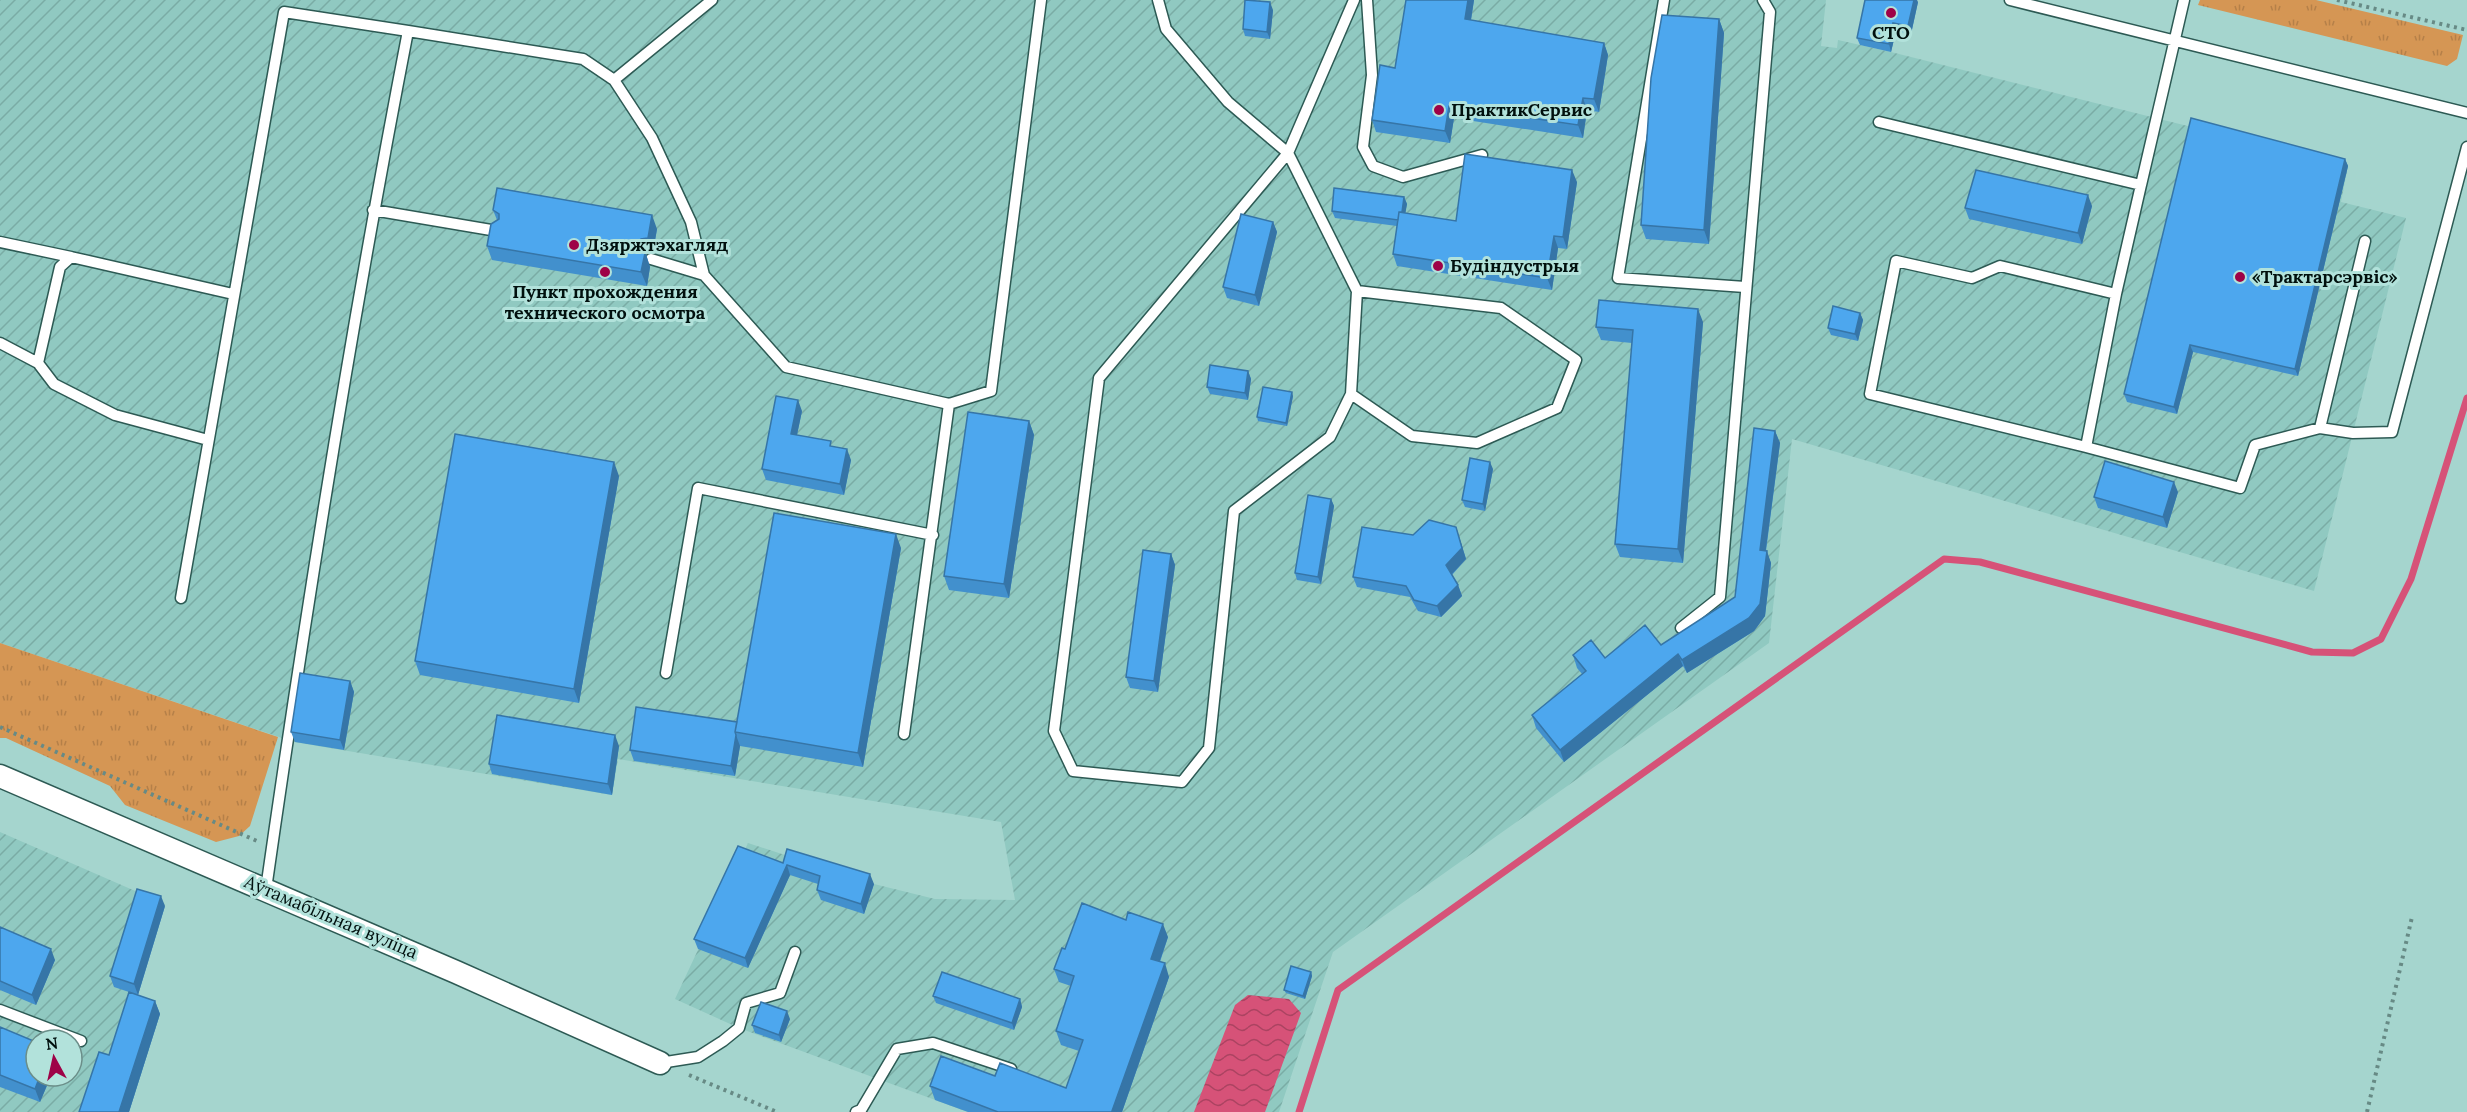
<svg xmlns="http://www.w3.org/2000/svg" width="2467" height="1112" font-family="Lora,serif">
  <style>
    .industrial { fill: url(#industrial-furrows); fill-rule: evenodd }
    .grass { fill: url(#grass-tufts) }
    .water { fill: url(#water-waves) }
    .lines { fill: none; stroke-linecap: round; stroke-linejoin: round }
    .stream { stroke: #d65278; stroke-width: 7 }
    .service-casing { stroke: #2d5a54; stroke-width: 13 }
    .minor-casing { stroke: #2d5a54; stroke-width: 25 }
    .path { stroke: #678a85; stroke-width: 4; stroke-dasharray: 3 4.5; stroke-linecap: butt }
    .service { stroke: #fff; stroke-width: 10 }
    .minor { stroke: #fff; stroke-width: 22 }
    .wall { fill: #4290cd }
    .shaded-wall { fill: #3675a7 }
    .building { fill: #4da7ee; stroke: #3675a7; stroke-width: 1.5 }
    .poi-dot { fill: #9e0247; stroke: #b2e2db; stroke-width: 2 }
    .labels { text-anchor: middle; stroke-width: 6; stroke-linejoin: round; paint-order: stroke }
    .poi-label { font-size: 18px; font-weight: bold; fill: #01100e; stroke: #b2e2db; text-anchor: start }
    .street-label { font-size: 18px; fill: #01100e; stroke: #b2e2db }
  </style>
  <defs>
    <pattern id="industrial-furrows" width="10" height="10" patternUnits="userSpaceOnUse" patternTransform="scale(1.5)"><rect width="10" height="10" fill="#90c9c1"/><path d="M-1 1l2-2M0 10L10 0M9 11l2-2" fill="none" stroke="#7aaca5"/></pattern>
    <pattern id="grass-tufts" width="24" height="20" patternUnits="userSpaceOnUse" patternTransform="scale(1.5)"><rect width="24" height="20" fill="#d59654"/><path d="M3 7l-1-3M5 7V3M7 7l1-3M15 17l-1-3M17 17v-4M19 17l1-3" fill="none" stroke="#b58048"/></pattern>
    <pattern id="water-waves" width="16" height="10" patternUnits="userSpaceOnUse" patternTransform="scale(1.5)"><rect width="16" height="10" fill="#d65278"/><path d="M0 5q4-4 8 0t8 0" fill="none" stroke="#ab4361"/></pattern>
  </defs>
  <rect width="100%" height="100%" fill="#a5d5ce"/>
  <path class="industrial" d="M0,0H1826L1821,46L1837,48L1838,40L1891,52L2348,166L2341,202L2406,218L2314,591L1792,439L1769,643L1333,952L1279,1112H968L739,1028L675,999L748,843L874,884L935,899L1015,900L1001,822L618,759L612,795L294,742L0,643Z
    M0,832L165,904L134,1006L160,1014L129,1112H0ZM36,1040H72V1076H36Z"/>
  <path class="grass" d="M2200,0H2316L2463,35L2457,59L2447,66L2198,5Z
    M0,643L278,737L250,826L239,836L216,842L125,805L110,786L6,738H0Z"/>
  <path class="water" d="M1248,995L1289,999L1301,1013L1265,1112H1194L1235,1005Z"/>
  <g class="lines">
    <path class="stream" d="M1299,1112L1338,990L1944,559L1980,562L2312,652L2353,653L2381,639L2411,579L2467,398"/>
    <defs>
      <path id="service" d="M1158,0L1166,29L1228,102L1288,153L1357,291L1351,394L1412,436L1477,443L1557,408L1576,360L1501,308L1357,291
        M1367,0L1372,75L1363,147L1373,166L1403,177L1482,155
        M1664,0L1618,278L1745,287
        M2010,0L2467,113
        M408,31L583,59L614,80L712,0
        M614,80L652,138L691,222L704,275
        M1879,122L2141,185L2184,0
        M373,210L497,231
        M0,242L71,257
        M651,259L704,275L786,367L949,404L904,734
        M2116,294L2000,266L1972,278L1896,261L1870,394L2086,447L2116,294L2141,185
        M0,343L38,363
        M1351,394L1330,437L1234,511L1209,748L1182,782L1073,771L1054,731L1099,378L1288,153L1354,0
        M949,404L991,391L1041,0
        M2320,428L2353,433L2392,432L2467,147
        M208,440L115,415L54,384L38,363L60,267L71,257L233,294
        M2086,447L2240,488L2255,445L2320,428L2365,241
        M181,598L284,12L408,31C353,315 307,602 266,889
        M1681,628L1720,597L1770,12L1763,0
        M666,673L698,488L933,535
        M0,1010L81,1041
        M660,1063L698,1057L723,1041L739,1028L746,1003L780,993L795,952
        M856,1112L861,1110L897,1049L933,1043L1011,1069"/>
      <path id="minor" d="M0,776L456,972L660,1063"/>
    </defs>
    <use href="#service" class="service-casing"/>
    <use href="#minor" class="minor-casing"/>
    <path class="path" d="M2337,0L2467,30
      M0,727L257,841
      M689,1075L777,1112
      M2367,1112L2412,917"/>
    <use href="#service" class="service"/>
    <use href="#minor" class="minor"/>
  </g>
  <path class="wall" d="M1406,0H1474L1471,20L1604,43L1608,55L1599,112L1587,110L1583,138L1454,118L1450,143L1376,132L1372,120L1395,68Z
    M1918,2L1911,34L1896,31L1891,52L1860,45L1857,38Z
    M1273,10L1270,39L1245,36L1243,29Z
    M1719,19L1724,33L1709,244L1646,239L1641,225Z
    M2345,159L2348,166L2298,376L2193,352L2177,414L2127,402L2124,394Z
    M1577,182L1567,249L1558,248L1552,290L1397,266L1393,254L1397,226L1335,218L1332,211L1404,197L1407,204L1405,213L1456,221Z
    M2092,206L2082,244L1969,219L1965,208Z
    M493,210L657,229L653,252L646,253V254L650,267L647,286L492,260L487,246L497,220Z
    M1273,222L1277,232L1259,306L1227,298L1223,287Z
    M1860,313L1863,320L1858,341L1831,335L1828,328Z
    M1703,322L1683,563L1620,557L1615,544L1632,343L1601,340L1596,327Z
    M1248,371L1251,379L1248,400L1210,394L1207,387Z
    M1293,396L1287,426L1258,421L1257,417Z
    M802,411L797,435L851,460L844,495L766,480L762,469Z
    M1029,421L1034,435L1009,598L949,590L944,576Z
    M1775,431L1780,443L1766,551L1771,563L1765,616L1754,631L1687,673L1683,666L1564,762L1536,728L1532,715L1582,674L1577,668L1573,655L1605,658L1661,645L1735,597Z
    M1493,469L1485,511L1465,507L1462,500Z
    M619,476L579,703L420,675L415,661Z
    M2178,492L2167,528L2098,508L2094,497Z
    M1331,499L1334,506L1321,584L1297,580L1295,573Z
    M1456,527L1466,559L1452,575L1458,585L1462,596L1441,617L1418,611L1410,597L1357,587L1353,577L1413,535Z
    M901,548L863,767L740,746L735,776L634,761L630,750L737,722Z
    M1171,554L1175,565L1158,692L1130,688L1126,677Z
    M350,681L354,692L344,750L295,742L291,732Z
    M619,746L612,795L492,774L489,764Z
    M783,863L874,884L864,914L821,900L817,890L818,884L790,875L748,968L698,949L694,939Z
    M165,906L138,995L155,1001L160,1014L129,1112L109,1055L129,992L114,987L110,976Z
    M1126,920L1168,937L1160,962L1169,977L1122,1112H968L935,1100L930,1086L995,1076L1066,1088L1079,1051L1061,1045L1056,1031L1071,986L1059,982L1054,969L1065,949Z
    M0,927L55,960L36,1005L0,990Z
    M1311,972L1312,976L1305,999L1286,993L1284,990Z
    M933,996L1020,999L1022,1007L1014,1030L936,1003Z
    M790,1019L781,1042L755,1033L752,1025Z
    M0,1027L36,1076H51L40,1102L0,1087Z"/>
  <path class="shaded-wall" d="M1468,0H1474L1469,32L1465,19Z
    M1914,0H1917L1918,2L1911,34L1908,26Z
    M1270,2L1273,10L1270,39L1267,32Z
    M1719,19L1724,33L1709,244L1704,230Z
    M1893,23L1896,31L1891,52L1889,44Z
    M1604,43L1608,55L1599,112L1594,99Z
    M1583,98L1587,110L1583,138L1578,125Z
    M1449,106L1454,118L1450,143L1445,131Z
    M2345,159L2348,166L2298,376L2295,369Z
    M1572,170L1577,182L1567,249L1563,237Z
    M2088,195L2092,206L2082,244L2078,233Z
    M1404,197L1407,204L1403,227L1400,220Z
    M652,215L657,229L653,252L648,238Z
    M1273,222L1277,232L1259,306L1255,295Z
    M1554,236L1558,248L1552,290L1547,278Z
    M641,239L650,267L647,286L641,272L639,243Z
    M1698,309L1703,322L1683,563L1678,549Z
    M1860,313L1863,320L1858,341L1855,334Z
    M2190,345L2193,352L2177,414L2174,407Z
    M1248,371L1251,379L1248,400L1245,393Z
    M1292,392L1293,396L1287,426L1286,423Z
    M798,400L802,411L795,444L791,434Z
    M1029,421L1034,435L1009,598L1004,584Z
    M1775,431L1780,443L1764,563L1760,550Z
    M847,449L851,460L844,495L840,484Z
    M614,462L619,476L579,703L574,689Z
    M1490,462L1493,469L1485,511L1483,504Z
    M2174,482L2178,492L2167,528L2163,517Z
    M1331,499L1334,506L1321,584L1318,577Z
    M1456,527L1466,559L1450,576L1446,565Z
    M896,534L901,548L863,767L858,753Z
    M1767,551L1771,563L1765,616L1754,631L1687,673L1682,660L1749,618Z
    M1171,554L1175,565L1158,692L1154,681Z
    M1458,585L1462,596L1441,617L1437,606Z
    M1678,654L1683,666L1564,762L1560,750Z
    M350,681L354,692L344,750L340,740Z
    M615,735L619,746L612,795L608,784Z
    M736,735L740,746L735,776L731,766Z
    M787,865L790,875L748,968L745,958Z
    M870,874L874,884L864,914L861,904Z
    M161,896L165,906L138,995L134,984Z
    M1163,924L1168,937L1156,972L1151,959Z
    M51,949L55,960L36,1005L32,995Z
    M1165,963L1169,977L1122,1112H1113L1112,1111Z
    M1311,972L1312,976L1305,999L1303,996Z
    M1020,999L1022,1007L1014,1030L1012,1023Z
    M155,1001L160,1014L129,1112H119Z
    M787,1011L790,1019L781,1042L779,1035Z
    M40,1076H51L40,1102L35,1089Z"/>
  <path class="building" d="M1245,0L1270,2L1267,32L1243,29Z
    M1406,0H1468L1465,19L1604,43L1594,99L1583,98L1578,125L1449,106L1445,131L1372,120L1380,65L1395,68Z
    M1865,0H1914L1908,26L1893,23L1889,44L1857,38Z
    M1662,15L1719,19L1704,230L1641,225L1651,78Z
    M2191,118L2345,159L2295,369L2190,345L2174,407L2124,394Z
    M1465,154L1572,170L1563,237L1554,236L1547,278L1393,254L1399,212L1456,221Z
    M1976,170L2088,195L2078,233L1965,208Z
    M497,188L652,215L648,238L641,239L639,243L640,250L645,253L641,272L487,246L491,224L499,219V214L493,210Z
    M1334,188L1404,197L1402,212H1399L1398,220L1332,211Z
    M1241,214L1273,222L1255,295L1223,287Z
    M1599,300L1698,309L1678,549L1615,544L1633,330L1596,327Z
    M1833,306L1860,313L1855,334L1828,328Z
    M1210,365L1248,371L1245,393L1207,387Z
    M1263,387L1292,392L1286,423L1257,417Z
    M776,396L798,400L791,434L831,441L830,446L847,449L840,484L762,469Z
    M968,412L1029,421L1004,584L944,576Z
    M1754,428L1775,431L1760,550L1767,551L1760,604L1749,618L1682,660L1678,654L1560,750L1532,715L1586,671L1573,655L1591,640L1605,658L1645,625L1661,645L1735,597Z
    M455,434L614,462L574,689L415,661Z
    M1470,458L1490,462L1483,504L1462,500Z
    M2105,461L2174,482L2163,517L2094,497Z
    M1308,495L1331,499L1318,577L1295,573Z
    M774,513L896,534L858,753L735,732Z
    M1429,520L1456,527L1462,548L1446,565L1458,585L1437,606L1414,600L1406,586L1353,577L1362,527L1413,535Z
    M1143,550L1171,554L1154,681L1126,677Z
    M300,673L350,681L340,740L291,732Z
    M636,707L737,722L735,732L736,735L731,766L630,750Z
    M497,715L615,735L608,784L489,764Z
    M738,846L783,863L787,849L870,874L861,904L817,890L820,876L787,865L745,958L694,939Z
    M137,889L161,896L134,984L110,976Z
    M1082,903L1126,920L1128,912L1163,924L1151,959L1165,963L1112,1111L1116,1112H998L930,1086L941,1056L995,1076L1000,1063L1066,1088L1083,1040L1056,1031L1074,976L1054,969L1062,948L1065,949Z
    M0,927L51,949L32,995L0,981Z
    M1291,966L1311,972L1303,996L1284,990Z
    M942,972L1020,999L1012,1023L933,996Z
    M129,992L155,1001L119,1112H79L99,1052L109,1055Z
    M761,1002L787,1011L779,1035L752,1025Z
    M0,1027L36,1042V1076H40L35,1089L0,1075Z"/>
  <g class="poi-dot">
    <circle cx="1891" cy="13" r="6"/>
    <circle cx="1439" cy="110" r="6"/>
    <circle cx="574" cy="245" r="6"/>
    <circle cx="1438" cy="266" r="6"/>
    <circle cx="605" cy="272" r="6"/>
    <circle cx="2240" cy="277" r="6"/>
  </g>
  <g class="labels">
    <g class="poi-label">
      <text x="1891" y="39" text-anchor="middle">СТО</text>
      <text x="1451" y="116">ПрактикСервис</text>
      <text x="586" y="251">Дзяржтэхагляд</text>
      <text x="1450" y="272">Будіндустрыя</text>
      <text x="2252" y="283">«Трактарсэрвіс»</text>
      <text x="605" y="298" text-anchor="middle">Пункт прохождения<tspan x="605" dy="21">технического осмотра</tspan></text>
    </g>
    <g class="street-label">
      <text transform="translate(331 917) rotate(23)" y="6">Аўтамабільная вуліца</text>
    </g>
  </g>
  <g transform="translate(54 1058) rotate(352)"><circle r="28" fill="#b2e2db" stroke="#6b8e89" stroke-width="1.5"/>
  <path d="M0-4.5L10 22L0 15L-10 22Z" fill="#9e0247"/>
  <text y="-9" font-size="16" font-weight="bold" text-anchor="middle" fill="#01100e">N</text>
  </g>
</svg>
